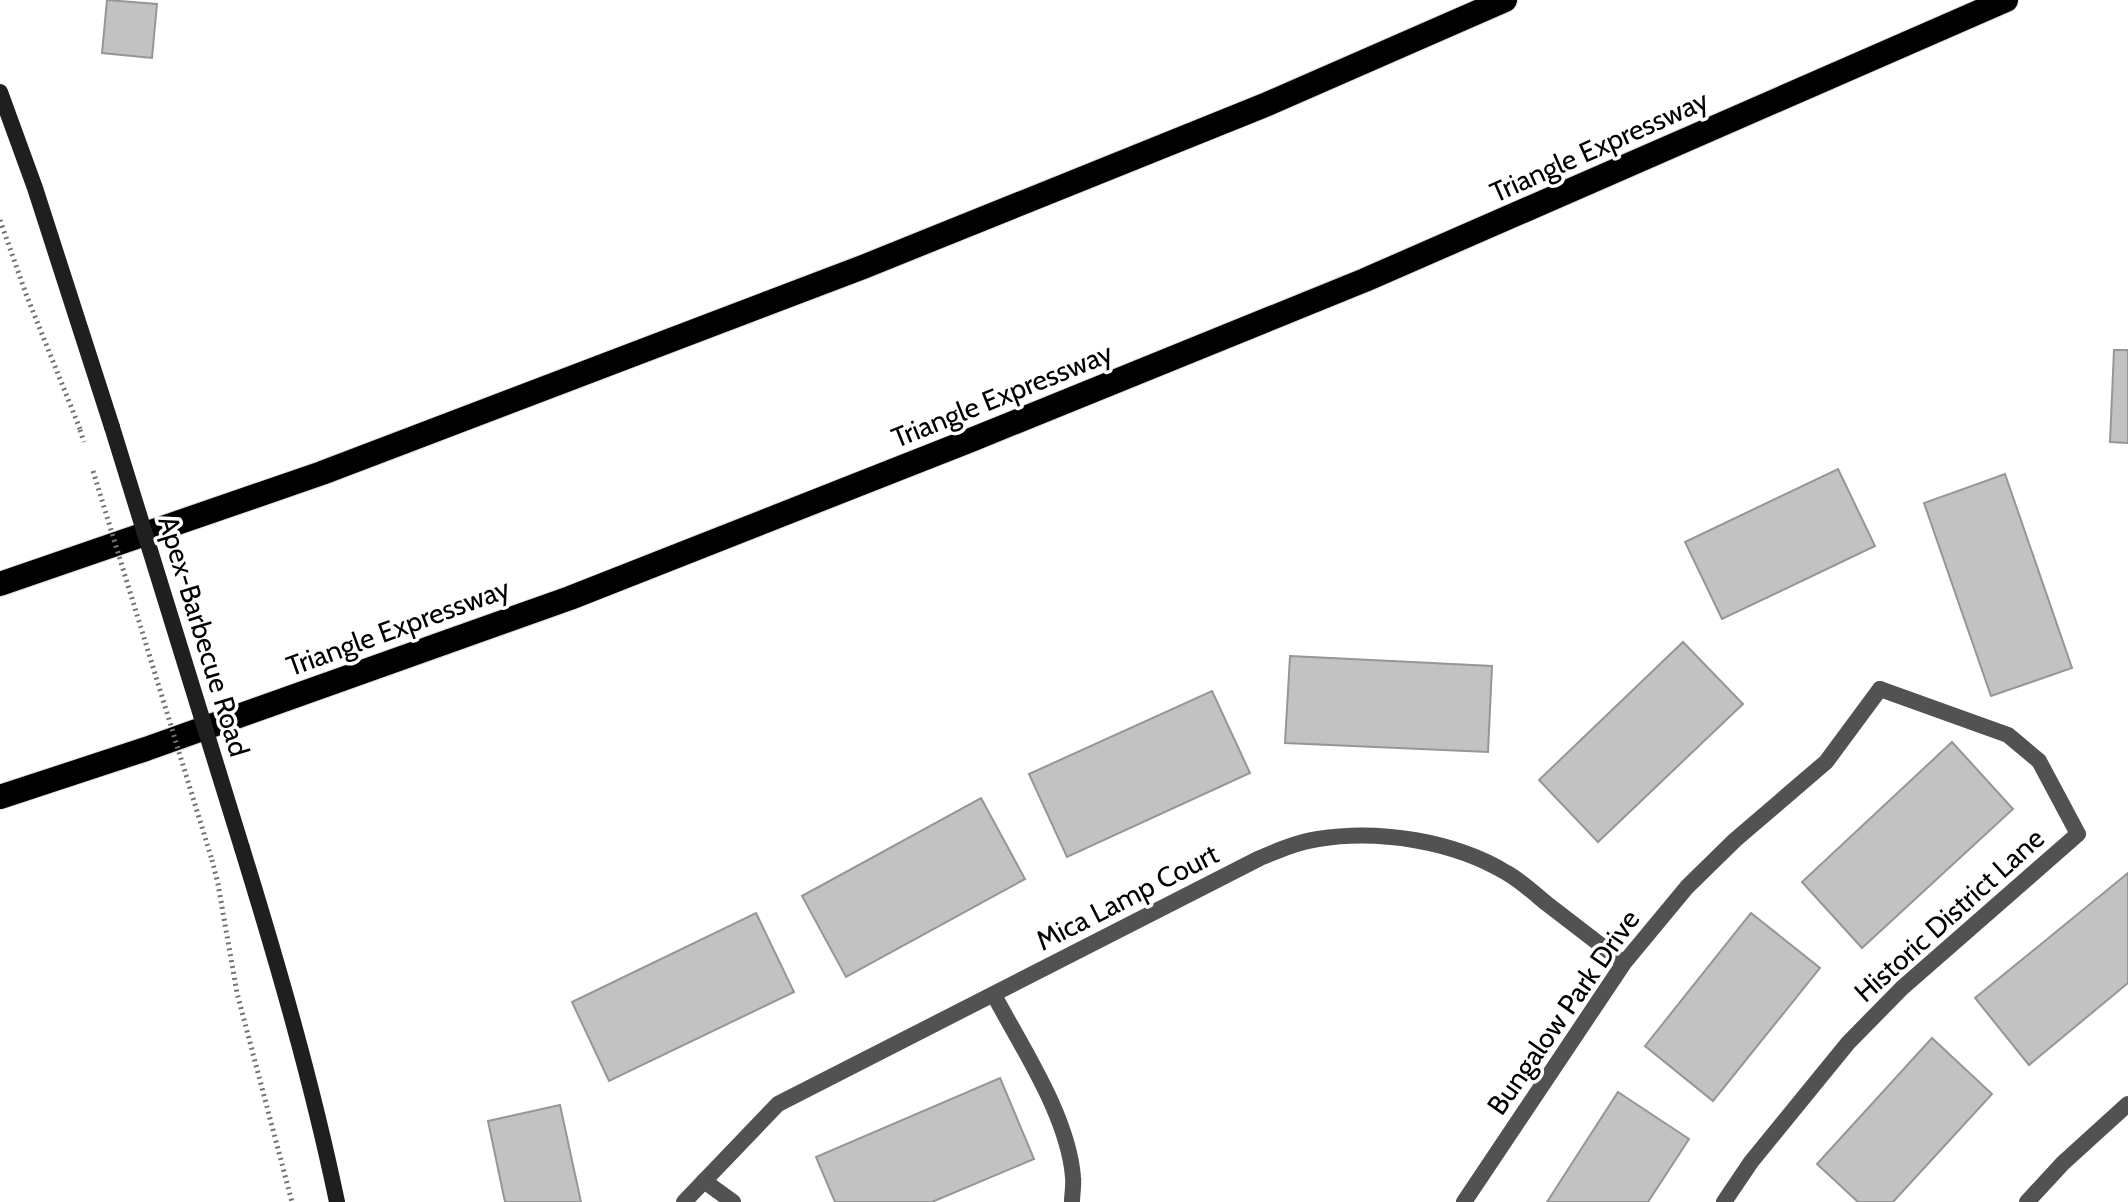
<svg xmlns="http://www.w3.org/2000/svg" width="2128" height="1202" font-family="Cabin,sans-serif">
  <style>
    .building { fill: #c2c2c2; stroke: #969696; stroke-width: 2 }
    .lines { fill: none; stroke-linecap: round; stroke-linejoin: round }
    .highway-casing { stroke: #dbdbdb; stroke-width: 26 }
    .path { stroke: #747474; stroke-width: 5; stroke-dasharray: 2 4; stroke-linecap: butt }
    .lane { stroke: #525252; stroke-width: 16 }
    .street { stroke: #525252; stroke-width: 16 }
    .secondary { stroke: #1f1f1f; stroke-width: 16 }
    .highway { stroke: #000; stroke-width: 24 }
    .path-bridge { stroke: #747474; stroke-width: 5; stroke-dasharray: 2 4; stroke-linecap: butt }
    .secondary-bridge { stroke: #1f1f1f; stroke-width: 16 }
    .labels { text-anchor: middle; stroke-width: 7; stroke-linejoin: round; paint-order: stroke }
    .street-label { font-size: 28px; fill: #000; stroke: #fff }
  </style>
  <rect width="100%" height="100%" fill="#fff"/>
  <path class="building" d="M107,0L157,4L152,58L102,53Z
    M2114,350H2128V443L2110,442Z
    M1838,469L1875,546L1722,619L1685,542Z
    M2005,474L2072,668L1991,696L1924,503Z
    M1683,642L1743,704L1598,842L1539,780Z
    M1290,656L1492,666L1488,752L1285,743Z
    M1212,691L1250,773L1067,857L1029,774Z
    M1952,742L2013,809L1862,948L1802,882Z
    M981,798L1025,879L846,977L802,896Z
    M2128,873V983L2029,1065L1975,998Z
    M756,913L794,992L609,1081L572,1002Z
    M1751,913L1820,968L1713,1101L1645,1046Z
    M1932,1038L1992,1094L1893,1202H1858L1817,1164Z
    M1000,1078L1034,1159L932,1202H835L816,1157Z
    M1618,1092L1689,1139L1648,1202H1547Z
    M560,1105L581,1202H505L488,1121Z"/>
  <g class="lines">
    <defs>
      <path id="highway" d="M0,584L322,473L863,267L1265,105L1505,0
        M0,797L146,749L570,598L971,440L1365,280L2006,0"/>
    </defs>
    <use href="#highway" class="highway-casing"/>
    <path class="path" d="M0,220L26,294L80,429
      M212,860L218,884L237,993L292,1202"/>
    <path class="lane" d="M994,995C1022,1048 1068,1116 1073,1177C1074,1185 1072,1194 1072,1202
      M704,1181L733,1202
      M1724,1202L1751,1162L1848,1043L1902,988L2078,834L2039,761L2008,735L1880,689"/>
    <path class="street" d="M684,1202L778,1104L1260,858C1279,850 1298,842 1318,839C1379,829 1454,841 1507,873C1521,881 1534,893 1546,903C1572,923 1598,943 1624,963
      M1464,1202L1624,963L1687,887L1735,840L1826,762L1880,689
      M2027,1202L2063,1163L2128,1104"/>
    <path class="secondary" d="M0,92L35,188L112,427
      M242,848C278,965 312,1082 337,1202"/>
    <use href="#highway" class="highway"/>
    <path class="path-bridge" d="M80,430L84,442
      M93,471L212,860"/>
    <path class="secondary-bridge" d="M112,427L242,848"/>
  </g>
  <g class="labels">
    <g class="street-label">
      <text transform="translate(1599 146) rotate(-24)" y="10">Triangle Expressway</text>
      <text transform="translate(1002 395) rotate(-22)" y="10">Triangle Expressway</text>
      <text transform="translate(398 627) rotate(-20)" y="10">Triangle Expressway</text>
      <text transform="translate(204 636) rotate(73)" y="10">Apex-Barbecue Road</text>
      <text transform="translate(1127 897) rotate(-27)" y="10">Mica Lamp Court</text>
      <text transform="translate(1949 915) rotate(-42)" y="10">Historic District Lane</text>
      <text transform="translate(1563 1012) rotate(-55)" y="10">Bungalow Park Drive</text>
    </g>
  </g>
</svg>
